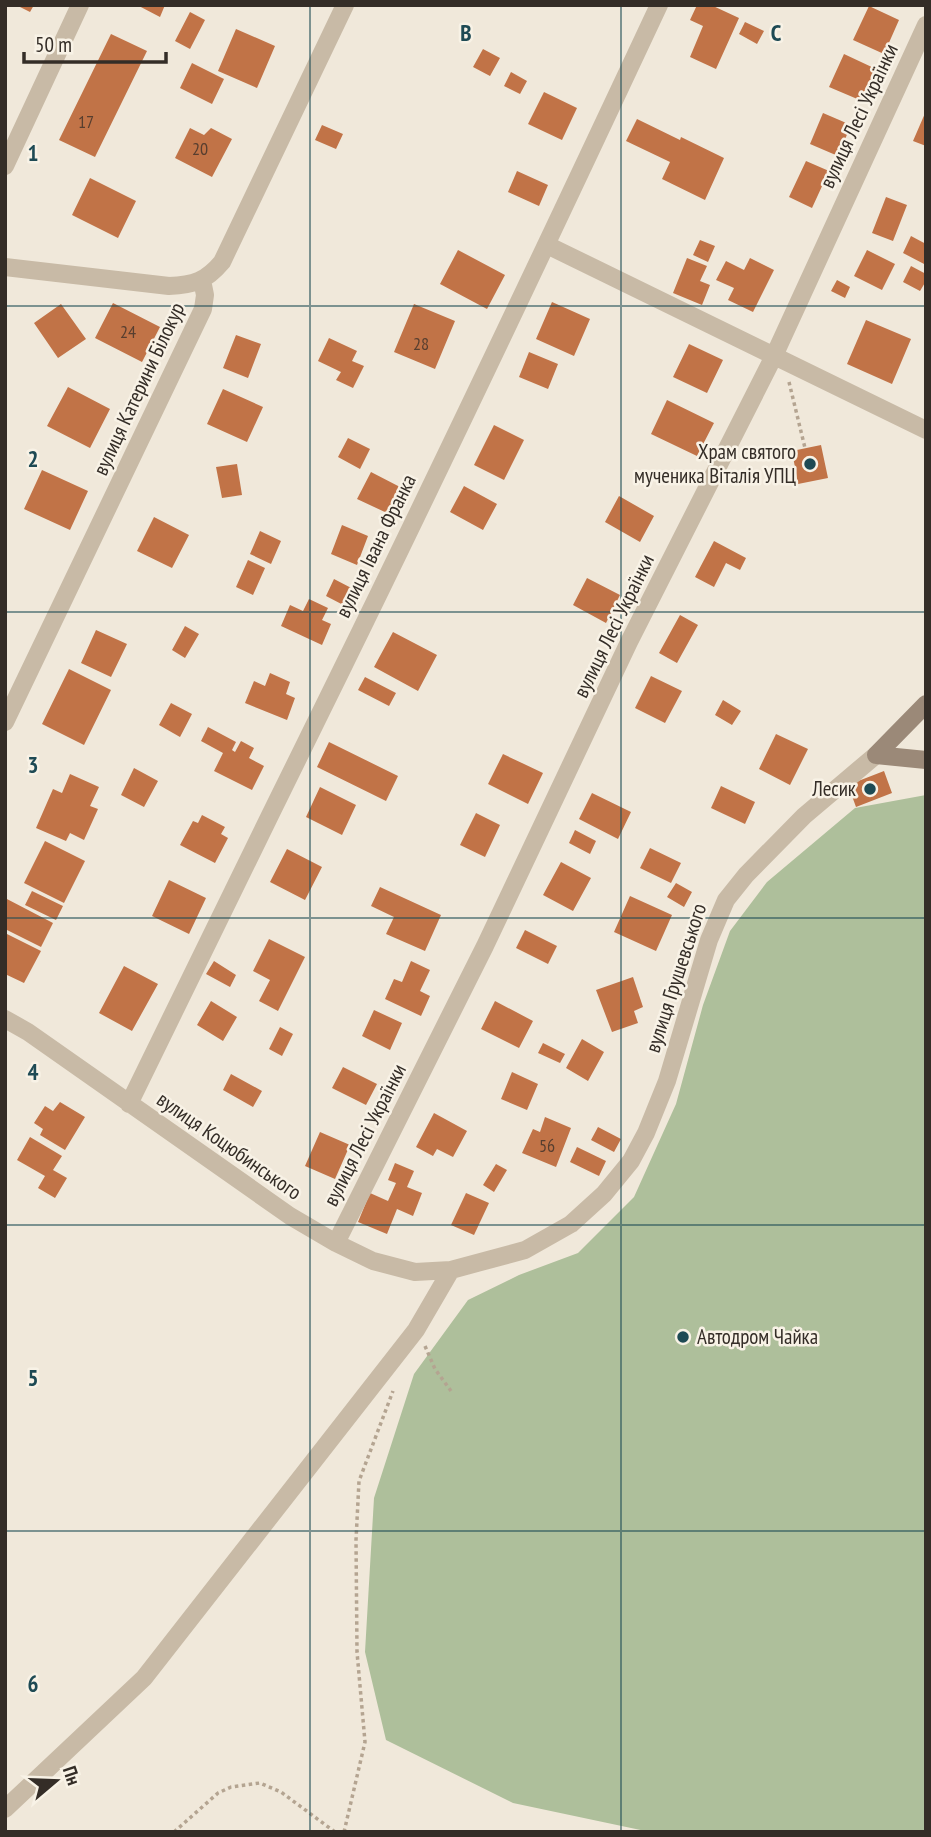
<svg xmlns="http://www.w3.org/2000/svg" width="931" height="1837" font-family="'PT Sans Narrow',sans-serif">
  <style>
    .green { fill: #aebf9b }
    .building { fill: #c17347 }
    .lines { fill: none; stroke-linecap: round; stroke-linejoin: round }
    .path { stroke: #b4a491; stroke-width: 3.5; stroke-dasharray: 3.5 3.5; stroke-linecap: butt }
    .street { stroke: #c8baa6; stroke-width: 18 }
    .secondary { stroke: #9b8978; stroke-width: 18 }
    .grid { fill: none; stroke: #1e4a54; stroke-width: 2; stroke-opacity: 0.55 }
    .poi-dot { fill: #1e4a54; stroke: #f8f2e6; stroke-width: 2.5 }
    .labels { text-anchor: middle; stroke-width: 5; stroke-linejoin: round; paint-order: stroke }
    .number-label { font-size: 18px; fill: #573e2f }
    .street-label { font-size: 21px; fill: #342d27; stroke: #f8f2e6 }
    .poi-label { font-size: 21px; fill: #342d27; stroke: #f8f2e6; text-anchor: end }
    .grid-label { font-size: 23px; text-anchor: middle; font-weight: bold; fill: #1e4a54; stroke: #f8f2e6; stroke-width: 5; stroke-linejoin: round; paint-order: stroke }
  </style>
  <rect width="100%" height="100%" fill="#f0e8da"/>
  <path class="green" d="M926,795V1832H650L513,1803L386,1740L365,1652L374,1498L414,1374L468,1300L519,1275L578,1253L634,1197L676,1104L703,1005L730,931L767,882L855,808Z"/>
  <path class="building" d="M16,5H34L30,12Z
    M137,5H165L160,17Z
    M697,5H711L739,18L716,69L690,57L703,26L690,20Z
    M869,6L899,20L884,54L853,40Z
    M190,12L205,20L190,49L175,41Z
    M745,22L764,31L757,44L739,34Z
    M236,29L275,46L257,88L218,71Z
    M111,34L147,51L95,157L59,140Z
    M483,49L500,58L490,76L473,67Z
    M844,54L876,69L862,101L829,87Z
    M192,63L224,79L212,104L180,88Z
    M511,72L527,81L520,94L504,86Z
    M544,92L577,108L562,140L528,124Z
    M926,111V146L913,141Z
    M823,113L851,125L838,156L810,144Z
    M637,119L680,140L681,137L724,158L705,200L662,179L670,162L626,141Z
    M322,125L343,134L336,149L315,140Z
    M190,128L204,135L211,128L232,139L212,177L175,158Z
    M806,161L829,171L812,208L789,197Z
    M517,171L548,185L539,206L508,192Z
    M90,178L136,201L118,238L72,215Z
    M886,197L907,205L893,241L872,233Z
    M911,236L926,244V265L903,253Z
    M700,240L715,246L708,262L693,255Z
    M458,250L505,275L487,309L440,284Z
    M867,250L895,264L882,290L854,276Z
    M687,258L707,266L700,281L710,285L702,305L673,293Z
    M750,258L774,270L753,312L728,300L734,288L716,280L726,261L744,270Z
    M911,266L926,274V281L920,291L903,282Z
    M837,280L850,287L845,298L831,291Z
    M552,302L590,319L574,356L536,339Z
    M113,303L160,327L142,362L95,338Z
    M61,304L86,339L58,358L34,323Z
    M414,304L455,321L435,369L394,352Z
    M866,320L911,339L892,384L847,364Z
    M236,335L261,344L248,378L223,368Z
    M329,338L357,351L352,361L364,366L353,388L336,380L341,372L318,361Z
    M689,344L723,360L707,393L673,377Z
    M529,352L558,364L548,389L519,377Z
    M68,387L110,409L90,448L47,426Z
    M223,389L263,407L247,442L207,424Z
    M667,400L714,423L697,456L651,434Z
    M494,425L524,440L504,480L474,465Z
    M348,438L370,449L360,469L338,457Z
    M821,445L828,478L798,484L792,451Z
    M237,464L242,495L222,498L216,467Z
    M42,470L88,491L70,530L24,509Z
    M371,472L400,487L387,513L357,499Z
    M464,486L497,504L483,530L450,512Z
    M619,496L654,516L640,542L605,522Z
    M154,517L189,535L172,568L137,551Z
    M342,525L368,536L357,565L331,554Z
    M260,531L281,541L271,564L250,554Z
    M714,541L746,558L740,570L726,563L714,587L695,577Z
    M248,560L265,568L253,595L236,587Z
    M587,578L620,595L606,623L573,605Z
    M334,579L359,592L351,609L326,596Z
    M309,599L328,608L322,620L331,624L322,645L281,626L290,605L303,611Z
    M680,615L698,625L677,663L659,653Z
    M185,626L199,634L185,658L172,650Z
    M96,630L127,644L111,677L81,663Z
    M393,632L437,655L418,691L374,667Z
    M69,669L111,690L84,745L42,724Z
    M270,673L290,682L286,694L295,698L287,720L245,703L254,681L265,686Z
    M651,676L682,691L665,723L635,708Z
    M365,677L396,693L389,706L358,690Z
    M723,700L741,711L732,725L715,715Z
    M171,703L192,714L180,737L159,725Z
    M208,727L236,742L232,750L235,752L241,741L254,748L249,758L264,766L252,790L214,771L223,753L201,741Z
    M776,734L808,749L790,785L759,769Z
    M329,742L398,776L386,801L317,767Z
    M503,754L543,773L528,804L488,784Z
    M134,768L158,781L144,807L121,795Z
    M884,771L892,793L856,807L848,785Z
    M70,774L99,787L90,806L98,809L84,840L70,833L66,841L36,828L53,789L62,793Z
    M721,786L755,802L745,824L711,808Z
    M320,787L356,805L342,835L306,817Z
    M592,793L631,812L618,839L579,819Z
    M476,813L500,825L485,857L460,845Z
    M202,815L225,827L221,834L228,838L215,863L180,845L193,821L198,823Z
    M575,830L596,841L590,854L569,843Z
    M45,841L85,861L64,903L24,883Z
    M650,848L681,863L671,883L640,868Z
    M287,849L322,867L305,900L270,882Z
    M561,862L591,878L573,911L543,895Z
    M169,880L206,898L189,934L152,916Z
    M676,883L692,892L684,907L667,897Z
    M380,887L441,915L425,951L386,934L394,917L371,906Z
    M32,891L63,906L56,920L25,905Z
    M630,896L672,915L656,951L614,932Z
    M5,898L53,923L41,947L5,929Z
    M525,930L557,946L548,964L516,948Z
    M5,933L41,951L24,983L5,974Z
    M269,939L305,957L278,1011L259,1001L270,980L253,971Z
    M214,961L236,975L230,987L206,974Z
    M411,961L430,970L420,991L430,996L421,1016L385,999L394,979L402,982Z
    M124,966L158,984L132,1031L99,1013Z
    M633,977L643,1007L634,1011L638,1023L612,1032L596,990Z
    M211,1001L237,1017L223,1041L197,1025Z
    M495,1001L533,1021L519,1048L481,1029Z
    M374,1010L402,1023L390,1050L362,1036Z
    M280,1027L293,1034L282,1056L269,1049Z
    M582,1039L604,1052L588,1081L566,1068Z
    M543,1043L565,1054L560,1063L538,1053Z
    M343,1067L377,1084L366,1105L332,1088Z
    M512,1072L538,1084L527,1110L501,1099Z
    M231,1074L262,1091L253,1107L223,1090Z
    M60,1102L85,1117L65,1150L40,1135L43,1129L34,1123L45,1106L53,1111Z
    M434,1113L467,1131L453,1157L437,1149L433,1156L416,1147Z
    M545,1117L571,1128L556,1167L522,1153L533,1129L540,1132Z
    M598,1127L621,1139L614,1152L591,1140Z
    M320,1132L350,1145L335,1179L305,1166Z
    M30,1137L62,1156L53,1170L67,1178L55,1198L38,1188L45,1176L17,1160Z
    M577,1147L606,1161L599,1176L570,1162Z
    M395,1163L414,1171L407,1187L422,1193L413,1216L397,1209L387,1234L358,1222L370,1193L388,1201L396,1183L388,1180Z
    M496,1164L507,1170L494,1192L483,1185Z
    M466,1193L489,1203L474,1235L451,1225Z"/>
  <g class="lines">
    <path class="path" d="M789,382L805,448
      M425,1346L435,1369L451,1391
      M174,1832L218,1793L231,1787L260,1783L281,1792L335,1832
      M344,1832L365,1742L357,1652L356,1540L359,1481L393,1391"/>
    <path class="street" d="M5,166L80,5
      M547,245L926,430
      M5,267L169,286C194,285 206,281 222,262L345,5
      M5,722L203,309L205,295L202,280
      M5,1019L28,1032L290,1216L336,1243L373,1261L415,1272L451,1270L525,1250L571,1224L604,1194L631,1161L646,1133L667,1081L709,940L726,900L746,875L804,816L876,755
      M129,1104C199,958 271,814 342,669C450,449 555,227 659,5
      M336,1243L485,946L629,642L774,356L926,25
      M5,1809L144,1678L416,1330L451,1270"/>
    <path class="secondary" d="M876,755L926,704
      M876,755L926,760"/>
  </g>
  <path class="grid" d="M310,5V1832M621,5V1832M5,306H926M5,612H926M5,918H926M5,1225H926M5,1531H926"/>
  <g class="poi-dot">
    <circle cx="810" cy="464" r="7"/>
    <circle cx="870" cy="789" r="7"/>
    <circle cx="683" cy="1337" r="7"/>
  </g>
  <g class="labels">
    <g class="number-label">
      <text x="86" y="128">17</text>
      <text x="200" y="155">20</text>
      <text x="128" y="338">24</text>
      <text x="421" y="350">28</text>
      <text x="547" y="1152">56</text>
    </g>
    <g class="street-label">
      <text transform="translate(859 116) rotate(-65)" y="7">вулиця Лесі Українки</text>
      <text transform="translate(139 389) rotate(-65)" y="7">вулиця Катерини Білокур</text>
      <text transform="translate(376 546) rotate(-64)" y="7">вулиця Івана Франка</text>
      <text transform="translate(614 626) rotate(-64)" y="7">вулиця Лесі Українки</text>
      <text transform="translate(676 978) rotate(-72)" y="7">вулиця Грушевського</text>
      <text transform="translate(365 1135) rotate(-63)" y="7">вулиця Лесі Українки</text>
      <text transform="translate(229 1146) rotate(35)" y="7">вулиця Коцюбинського</text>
    </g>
    <g class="poi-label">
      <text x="796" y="459">Храм святого<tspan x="796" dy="24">мученика Віталія УПЦ</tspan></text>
      <text x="856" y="796">Лесик</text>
      <text x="697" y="1344" text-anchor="start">Автодром Чайка</text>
    </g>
  </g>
  <g class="grid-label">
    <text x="466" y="41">B</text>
    <text x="776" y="41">C</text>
    <text x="33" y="161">1</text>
    <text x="33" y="467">2</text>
    <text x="33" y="773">3</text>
    <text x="33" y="1080">4</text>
    <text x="33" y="1386">5</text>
    <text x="33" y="1692">6</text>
  </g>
  <rect width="931" height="1837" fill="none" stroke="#342d27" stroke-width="14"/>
  <g transform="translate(56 1781) rotate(71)" stroke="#f8f2e6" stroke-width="5" paint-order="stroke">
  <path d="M0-5L12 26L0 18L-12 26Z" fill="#342d27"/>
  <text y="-10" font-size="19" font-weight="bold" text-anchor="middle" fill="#342d27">Пн</text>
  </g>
  <path d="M24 52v10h142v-10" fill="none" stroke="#342d27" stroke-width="3.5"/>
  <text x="35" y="52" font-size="21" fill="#342d27" stroke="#f8f2e6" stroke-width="5" paint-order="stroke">50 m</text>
</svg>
